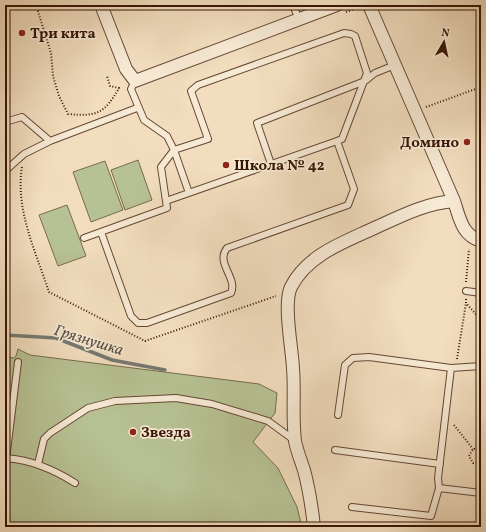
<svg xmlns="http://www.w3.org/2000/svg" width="486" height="532" font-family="Vollkorn,serif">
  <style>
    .green { fill: #b7c294; stroke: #776c4d }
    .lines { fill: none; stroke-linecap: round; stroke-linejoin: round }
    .stream { stroke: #757873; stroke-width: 3.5 }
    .lane-casing { stroke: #664734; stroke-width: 8 }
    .street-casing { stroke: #664734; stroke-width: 14 }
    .path { stroke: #371506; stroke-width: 2; stroke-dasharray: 1 2; stroke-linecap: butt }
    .lane { stroke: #f7ead5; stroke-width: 6 }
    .street { stroke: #f7ead5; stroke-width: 12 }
    .poi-dot { fill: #8f2418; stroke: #f7ead5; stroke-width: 1.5 }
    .labels { text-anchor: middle; stroke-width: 3.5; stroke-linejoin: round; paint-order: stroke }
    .poi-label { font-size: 15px; font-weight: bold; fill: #371506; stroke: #f7ead5; text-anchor: start }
    .water-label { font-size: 16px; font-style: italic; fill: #5b4f46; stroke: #f7ead5 }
  </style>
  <rect width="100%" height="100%" fill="#f2debf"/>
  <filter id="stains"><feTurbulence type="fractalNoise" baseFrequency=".005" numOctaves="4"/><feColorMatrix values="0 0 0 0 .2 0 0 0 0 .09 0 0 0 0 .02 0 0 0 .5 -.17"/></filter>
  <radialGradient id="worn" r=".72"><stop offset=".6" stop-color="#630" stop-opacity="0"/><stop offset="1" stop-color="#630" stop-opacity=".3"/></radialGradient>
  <path class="green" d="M138,160L152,200L125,210L111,170Z
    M105,161L123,210L91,222L73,172Z
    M67,205L86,256L58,266L39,215Z
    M18,349L30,355L259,384L277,393L275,413L253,442L278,468L297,507L302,527H5V357L14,358L16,356Z"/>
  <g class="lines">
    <path class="stream" d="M5,335L56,338L112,360L165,370"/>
    <defs>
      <path id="lane" d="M293,5L299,20
        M135,81L131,89L144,120L167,136L174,150L189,193
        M5,122L22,117L50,141
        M271,164L257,123L365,81L375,73L395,65
        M5,171L24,154L50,141L137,108
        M101,232L131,316L138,323H147L231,293C238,278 215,263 227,248L348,205L354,189L337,141L166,201
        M84,238L167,208L161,167L174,150L208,139L191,91L198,85L344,33L351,34L355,36L367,73L342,139L337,141
        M466,291L481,293
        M338,415L345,365L353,358L369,357L451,368L481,366
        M335,450L440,464
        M6,458C32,460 53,469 75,483
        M38,464L44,439L50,433L88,408L115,401L176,398L212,404L268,421L294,440
        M5,467L18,362
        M439,488L481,493
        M352,507L431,516L439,488L438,478L451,368"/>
      <path id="street" d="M101,5L126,69L135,81L337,5
        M369,5L454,201C460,219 462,235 481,241
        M314,527C312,508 309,489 304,470C301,461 297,451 295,441C292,417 295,392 293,368C292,348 283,303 291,287C306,257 339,244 368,231C395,219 424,203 454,201"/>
    </defs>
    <use href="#lane" class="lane-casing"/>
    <use href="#street" class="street-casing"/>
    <path class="path" d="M36,5L51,53L53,76L59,96L68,114C97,117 105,113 119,88L110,86L107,76
      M346,12L357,8
      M426,107L481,87
      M22,167C15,210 36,252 49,292L145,341L276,296
      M466,282L469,249
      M466,299V303L481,320
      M457,359L466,303
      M454,425L473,449
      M481,448L473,449L469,456L473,463L481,464"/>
    <use href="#lane" class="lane"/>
    <use href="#street" class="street"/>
  </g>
  <g class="poi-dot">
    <circle cx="22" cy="33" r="4"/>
    <circle cx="467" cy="142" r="4"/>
    <circle cx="226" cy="165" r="4"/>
    <circle cx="133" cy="432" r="4"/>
  </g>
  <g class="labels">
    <g class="poi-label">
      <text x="30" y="38">Три кита</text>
      <text x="459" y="147" text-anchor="end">Домино</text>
      <text x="234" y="170">Школа № 42</text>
      <text x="141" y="437">Звезда</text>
    </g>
    <g class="water-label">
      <text transform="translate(89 339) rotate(17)" y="6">Грязнушка</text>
    </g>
  </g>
  <rect width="486" height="532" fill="none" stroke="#f2debf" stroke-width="20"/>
  <rect x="6" y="6" width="474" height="520" fill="none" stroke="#371506" stroke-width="2"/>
  <rect x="10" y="10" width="466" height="512" fill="none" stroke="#371506"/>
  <g transform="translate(444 42) rotate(9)" stroke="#f7ead5" stroke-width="3" paint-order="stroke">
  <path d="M0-3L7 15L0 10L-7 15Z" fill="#371506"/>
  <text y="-6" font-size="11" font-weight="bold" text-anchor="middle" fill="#371506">N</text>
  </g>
  <rect width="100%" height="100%" filter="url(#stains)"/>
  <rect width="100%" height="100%" fill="url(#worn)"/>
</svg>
